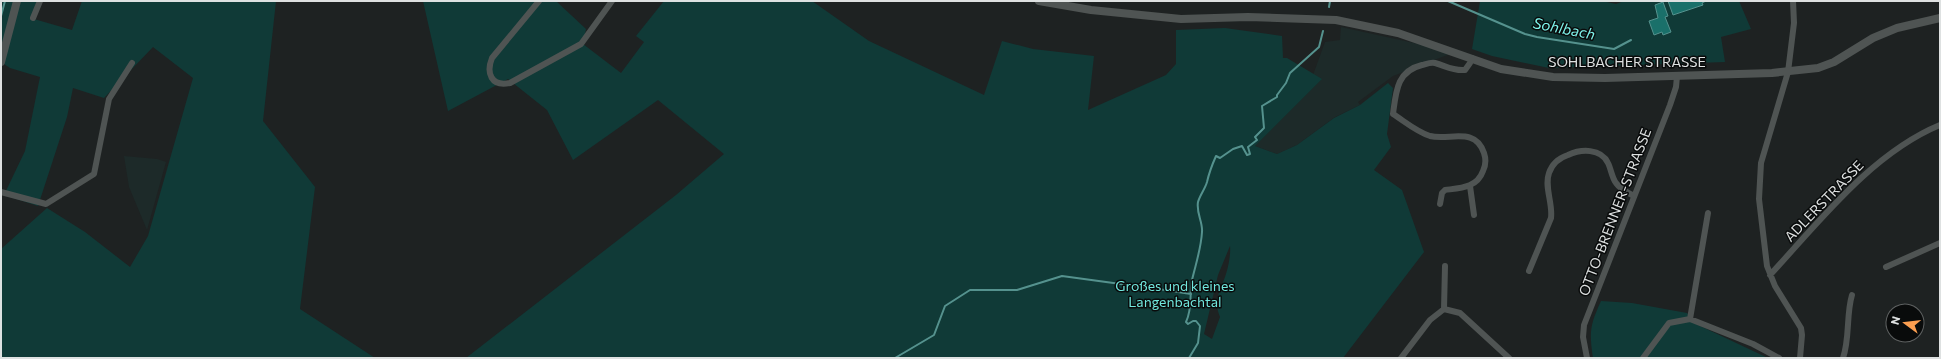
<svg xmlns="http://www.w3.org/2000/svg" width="1941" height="359" font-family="Commissioner,sans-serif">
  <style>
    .built { fill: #1d2a29 }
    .green { fill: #103a37; fill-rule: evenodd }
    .water { fill: #1a706a; stroke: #55928e }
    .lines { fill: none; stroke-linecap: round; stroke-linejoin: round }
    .stream { stroke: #55928e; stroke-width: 2 }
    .minor { stroke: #4f5453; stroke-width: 6 }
    .tertiary { stroke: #4f5453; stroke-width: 8 }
    .labels { text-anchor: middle; stroke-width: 3; stroke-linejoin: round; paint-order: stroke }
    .street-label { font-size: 14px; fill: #dee1e1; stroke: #090b0b }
    .park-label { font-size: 14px; fill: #71e7de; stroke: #090b0b }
    .water-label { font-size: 15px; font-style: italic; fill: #7ff5ec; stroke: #090b0b }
  </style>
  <rect width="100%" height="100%" fill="#1e2222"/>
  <path class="built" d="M1341,27L1455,52L1393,76L1358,102L1360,105L1335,117L1297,145L1277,154L1255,146L1321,80L1313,75L1325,42L1340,40Z
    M124,156L157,159L166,162L147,230L129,187Z"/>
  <path class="green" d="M1,1H42L34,19L72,30L82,1H276L263,121L315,187L300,309L375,358H1V249L47,208L85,232L130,267L148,236L193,78L153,47L104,98L73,88L67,117L38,206L4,195L25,151L40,77L10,68L1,62Z
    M423,1H556L586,29L583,44L621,73L644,42L636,36L664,1H812L869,41L984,95L1002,41L1033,49L1094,56L1088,110L1166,75L1176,64V30L1225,28L1282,36L1283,58H1287L1322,79L1255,146L1277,154L1297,145L1334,118L1360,105L1388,83L1393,88L1387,134L1391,147L1374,170L1402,190L1424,252L1343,358H466L676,195L724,154L658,100L573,160L547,110L508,79L448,111ZM1230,246C1231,254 1228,269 1225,277C1220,291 1213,301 1220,317L1212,339L1204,334L1218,275Z
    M1480,1H1602L1616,4L1624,1H1739L1751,29L1721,37L1725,62L1549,68L1492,56L1472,49Z
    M1601,301L1632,303L1687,313L1698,325L1768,358H1593C1589,332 1590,325 1601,301Z"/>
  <path class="water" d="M1668,1H1706L1702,3L1703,5L1673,15Z
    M1663,2L1668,16L1665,17L1671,32L1663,35L1662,32L1654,35L1649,21L1658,18L1655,5Z"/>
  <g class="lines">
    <path class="stream" d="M1448,1L1525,34L1537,37L1614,49L1631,40
      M1329,7L1330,1
      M1,16L5,1
      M1132,285L1191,294
      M895,358L934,335L945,306L970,290H1017L1062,276L1128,285
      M1189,358L1198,343L1200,326L1196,321H1193L1188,324L1186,322C1193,308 1189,294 1192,280C1196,263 1201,249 1202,232C1203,222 1196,213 1198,202C1200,195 1205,189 1207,182C1209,173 1212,165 1216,156L1220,158L1233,149L1242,146L1247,155L1250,154L1248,147L1257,140L1255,137L1264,128L1262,106L1277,97V95L1286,83L1290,73L1319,47L1323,31"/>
    <path class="minor" d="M539,1L492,58C486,73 491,87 510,83L581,44L612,1
      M1793,1L1794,23L1788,72L1761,163L1759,199L1767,266L1775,286L1801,328L1802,335L1800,358
      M33,18L40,1
      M1470,186L1474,215
      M1,192L46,204L94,174L109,99L132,63
      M1440,204L1442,193L1445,190C1460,188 1477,188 1483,171C1486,165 1486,159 1484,153C1475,126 1449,141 1430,136C1417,132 1404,121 1393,114C1396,91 1397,71 1422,65C1426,64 1431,62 1435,63C1446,66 1452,71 1465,70L1470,63L1472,58
      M1445,266L1444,309L1460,313L1509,358
      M1886,267L1940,243
      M1529,271L1551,218C1553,203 1544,187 1549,173C1552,164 1559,158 1568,155C1581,149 1601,148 1608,163C1611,169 1612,178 1616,183C1620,189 1628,193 1634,196
      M1770,275C1819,222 1872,153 1940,125
      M1690,319L1708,213
      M1401,358L1430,320L1444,309
      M1587,358L1583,337L1584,325L1670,105L1676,87L1677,76
      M1643,358L1669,323L1690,319L1753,344L1779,358
      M1843,358C1850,338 1846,315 1852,295"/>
    <path class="tertiary" d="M1039,1L1091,10L1181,19L1248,17L1336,20L1398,33L1501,69L1553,77L1605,78L1772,73L1818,68L1834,62L1873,38L1897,28L1940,18
      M1,62L17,1"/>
  </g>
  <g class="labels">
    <g class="street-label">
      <text x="1627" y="67">SOHLBACHER STRASSE</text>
      <text transform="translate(1824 201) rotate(-46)" y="5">ADLERSTRASSE</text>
      <text transform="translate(1615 212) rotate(-69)" y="5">OTTO-BRENNER-STRASSE</text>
    </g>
    <g class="park-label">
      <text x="1175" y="291">Großes und kleines<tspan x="1175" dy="16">Langenbachtal</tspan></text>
    </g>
    <g class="water-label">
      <text transform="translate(1564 29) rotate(11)" y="5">Sohlbach</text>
    </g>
  </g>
  <rect width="1941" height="359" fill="none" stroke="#dee1e1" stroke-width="4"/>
  <g transform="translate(1905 323) rotate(285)"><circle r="19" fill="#090b0b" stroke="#5e6161"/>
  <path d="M0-3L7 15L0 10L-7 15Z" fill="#fb9e50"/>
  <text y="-6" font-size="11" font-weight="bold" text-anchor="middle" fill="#dee1e1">N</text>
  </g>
</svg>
